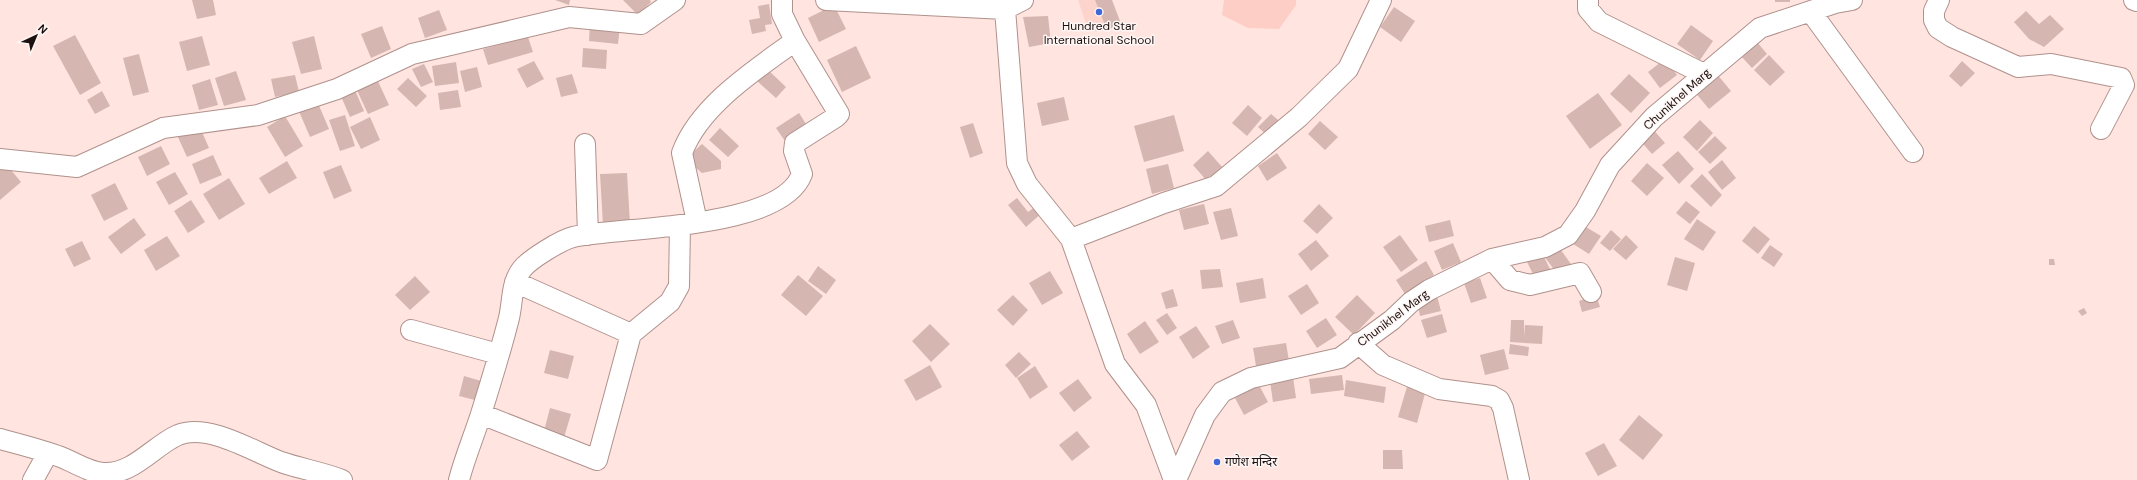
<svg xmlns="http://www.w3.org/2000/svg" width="2137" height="480" font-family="'DM Sans','Noto Sans Devanagari',sans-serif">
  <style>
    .built { fill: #fdd4cc }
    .green { fill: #fdcec5 }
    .building { fill: #d6b6b0 }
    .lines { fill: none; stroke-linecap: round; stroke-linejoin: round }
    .minor-casing { stroke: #b0918c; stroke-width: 22 }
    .minor { stroke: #fff; stroke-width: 20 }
    .poi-dot { fill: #4067d8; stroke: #fdf6f5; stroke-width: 1.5 }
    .labels { text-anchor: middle; stroke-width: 3; stroke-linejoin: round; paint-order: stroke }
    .poi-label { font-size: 12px; fill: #1c110f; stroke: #fdf6f5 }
    .street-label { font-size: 12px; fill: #1c110f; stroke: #fdf6f5 }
  </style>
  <rect width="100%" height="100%" fill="#ffe4df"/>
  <path class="built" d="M1078,0H1112L1121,24L1107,30L1089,32Z"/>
  <path class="green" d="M1224,0H1296V5L1279,29L1248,28L1222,15Z"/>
  <path class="building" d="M192,0H213L216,15L197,19Z
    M555,0H570L569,5Z
    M623,0H650L651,2L638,15Z
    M1095,0H1112L1121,24L1107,30Z
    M1775,0H1790V2H1775Z
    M769,4L772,24L765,25L766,31L752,34L749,20L760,18L758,6Z
    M834,5L846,29L819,42L808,18Z
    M1394,7L1415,21L1401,42L1380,27Z
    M439,10L447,30L425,38L418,18Z
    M2026,11L2039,24L2050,15L2064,29L2044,47L2029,39L2014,22Z
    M1048,16L1051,43L1029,47L1023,17Z
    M590,22L620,25L618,44L589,41Z
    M1691,25L1713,41L1700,60L1677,44Z
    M382,26L391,49L371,58L361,34Z
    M75,35L101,83L80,95L53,46Z
    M202,36L210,65L187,71L179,42Z
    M314,36L322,69L301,74L292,42Z
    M528,37L533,52L488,65L483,49Z
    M1757,42L1767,54L1752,68L1741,56Z
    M856,46L871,78L842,92L827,60Z
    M583,48L607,50L606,69L582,67Z
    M139,54L149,92L133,96L123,58Z
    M1769,55L1785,72L1770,86L1754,70Z
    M1665,59L1677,75L1660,88L1648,72Z
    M534,61L544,79L527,88L517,69Z
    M1962,61L1975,73L1961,87L1949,76Z
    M456,62L459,83L435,86L432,66Z
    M424,64L433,82L421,87L412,69Z
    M477,67L482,87L465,92L460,71Z
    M767,69L786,87L776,98L757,81Z
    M236,71L246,100L224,106L215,78Z
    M1716,73L1731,91L1709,109L1694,91Z
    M572,74L578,93L561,97L556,78Z
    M1629,74L1650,93L1631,113L1610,94Z
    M295,75L299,92L275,97L271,79Z
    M376,77L389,105L368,114L355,86Z
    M408,78L427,96L416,107L397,89Z
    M210,79L218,105L199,110L192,85Z
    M354,88L364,111L350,117L340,94Z
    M458,90L461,107L440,110L438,93Z
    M102,91L110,106L95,114L87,100Z
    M1598,93L1622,125L1590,149L1566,116Z
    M1064,97L1069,120L1042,126L1037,103Z
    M317,101L329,129L310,137L298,109Z
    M1248,105L1262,118L1247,136L1232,123Z
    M799,113L806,124L795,131L798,136L787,144L776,128Z
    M1271,114L1283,124L1270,138L1258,127Z
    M345,115L355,146L340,151L329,120Z
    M1174,115L1184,151L1144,162L1134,126Z
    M285,116L303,146L285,157L267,127Z
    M370,117L380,140L361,149L350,127Z
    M1700,120L1713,133L1697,151L1683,137Z
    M1320,121L1338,137L1325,150L1308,134Z
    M973,123L983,153L970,158L960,127Z
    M199,125L209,148L187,157L177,135Z
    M1651,127L1665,143L1652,154L1638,138Z
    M720,128L739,146L728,157L709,140Z
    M1715,136L1727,148L1710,164L1698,152Z
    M702,144L721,161V169L702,173L695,167L692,153Z
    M161,146L170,164L147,176L138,157Z
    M1208,151L1223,168L1207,181L1193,165Z
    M1678,151L1694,169L1679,184L1662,165Z
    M1277,153L1287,168L1267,181L1258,166Z
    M213,155L222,175L200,184L192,164Z
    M1722,160L1736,178L1722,190L1708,172Z
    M287,161L297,178L269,194L259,178Z
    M1647,163L1664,178L1647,196L1631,181Z
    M6,164L21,182L0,200V169Z
    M1168,164L1174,188L1152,194L1146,169Z
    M341,165L352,191L334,199L323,172Z
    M175,172L188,194L169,205L156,182Z
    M627,173L630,224L603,225L600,174Z
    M1702,174L1722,195L1711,207L1690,186Z
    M229,178L245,204L219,220L203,194Z
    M115,183L128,209L104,221L91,195Z
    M1017,198L1028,212L1036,206L1043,212L1026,227L1008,205Z
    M191,200L205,222L188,233L174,211Z
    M1686,201L1700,212L1690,224L1676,213Z
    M1204,204L1209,224L1184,230L1179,210Z
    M1319,204L1333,218L1317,234L1303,221Z
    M1231,208L1238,236L1221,240L1213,212Z
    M134,218L146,235L121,254L108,237Z
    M1697,219L1716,232L1703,251L1684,239Z
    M1450,220L1454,236L1429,242L1425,226Z
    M1581,224L1601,236L1589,254L1570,242Z
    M1754,226L1770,239L1758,254L1742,241Z
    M1611,230L1621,239L1610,251L1600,243Z
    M1400,235L1418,260L1401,272L1383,247Z
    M1626,235L1638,247L1626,260L1613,249Z
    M167,236L180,256L156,271L144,250Z
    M1316,240L1329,256L1311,271L1298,254Z
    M82,241L91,259L74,267L65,249Z
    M1453,243L1461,262L1442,270L1434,251Z
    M1770,245L1783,254L1774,267L1761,258Z
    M1558,246L1571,264L1558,275L1544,256Z
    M1541,251L1551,271L1535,278L1525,258Z
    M1675,257L1695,263L1687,291L1667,285Z
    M2049,259H2054L2055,265H2049Z
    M1426,261L1434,275L1405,294L1396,280Z
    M818,266L836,280L826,294L808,281Z
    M1220,269L1223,287L1202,289L1200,270Z
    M1050,271L1063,293L1042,305L1029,283Z
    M798,275L823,296L806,316L781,295Z
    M415,276L430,292L410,310L395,295Z
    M1263,278L1266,298L1240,303L1236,283Z
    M1480,278L1487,298L1471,303L1464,283Z
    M1307,284L1319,303L1301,315L1288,296Z
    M1173,289L1178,306L1166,309L1161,293Z
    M1013,295L1028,310L1013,326L997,310Z
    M1357,295L1375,313L1354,335L1335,317Z
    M1596,295L1600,307L1582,312L1579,301Z
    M1437,296L1441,311L1420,316L1417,301Z
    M2084,308L2087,313L2082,316L2078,311Z
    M1167,313L1177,328L1167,335L1156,320Z
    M1442,314L1447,332L1427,338L1421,320Z
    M1326,318L1337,335L1317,348L1306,331Z
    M1233,320L1240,338L1222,344L1215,326Z
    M1511,320H1524V337L1525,325L1543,326L1542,344L1510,342Z
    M1145,321L1159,342L1140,354L1127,334Z
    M930,324L950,344L931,362L912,341Z
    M1196,326L1210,347L1193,359L1179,337Z
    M1286,343L1289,361L1256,366L1253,348Z
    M1510,344L1529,347L1528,356L1509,354Z
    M1504,349L1509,369L1485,375L1480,355Z
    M550,350L574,356L568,379L544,373Z
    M1019,352L1031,364L1016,378L1005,365Z
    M930,365L942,387L916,401L904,380Z
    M1035,366L1048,387L1030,399L1017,378Z
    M1342,375L1344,390L1311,394L1309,379Z
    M464,376L488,383L483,402L459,396Z
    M1293,377L1296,398L1273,402L1270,381Z
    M1078,379L1092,398L1074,412L1059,393Z
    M1346,380L1386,387L1384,403L1344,396Z
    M1409,380L1427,386L1417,423L1398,417Z
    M1259,385L1268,402L1244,415L1235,398Z
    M550,408L571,414L563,441L543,435Z
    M1639,415L1663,435L1643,460L1619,440Z
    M1077,431L1090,447L1072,461L1059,445Z
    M1604,443L1617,466L1598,476L1585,453Z
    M1383,450H1402L1403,469H1383Z"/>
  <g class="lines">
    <defs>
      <path id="minor" d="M826,0L1005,9L1023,0
        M1588,0V9L1599,22L1704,74
        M1939,0L1934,11V20L1938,28L1952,37L2018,67L2051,64L2121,78L2124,85L2101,129
        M2134,0L2137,1
        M1005,9L1017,163L1027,184L1071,239L1115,364L1146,405L1174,480
        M1811,12L1913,152
        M585,144L588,235
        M0,159L77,167L163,128L258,115L337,89L412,54L569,17L641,24L675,0
        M697,222L682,153C699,106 756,69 795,41
        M1071,239L1164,203L1216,186L1299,117L1348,69L1381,0
        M1492,259L1510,280L1530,285L1580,273L1591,292
        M515,282L631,334
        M411,330L498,354
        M1358,343L1383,365L1439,389L1492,396L1499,400L1503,408L1519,480
        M481,414L597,460L631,334L670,302L679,286L680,225
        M0,439C19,444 39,449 58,456C73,461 87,472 103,473C133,475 153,446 178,435C209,423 252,451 281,462C301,469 322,472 342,480
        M33,480L48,453
        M459,480C465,457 474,436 481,414C491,382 501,350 509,318C513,301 511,283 522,269C530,259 561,240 573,237C625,226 781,230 802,174L794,151L795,143L836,117L839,114L795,41L782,14V0
        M1176,480L1205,415L1222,392L1251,378L1340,358L1392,320L1411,302L1429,290L1492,259L1545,247L1568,235L1585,211L1610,165L1654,117L1760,28L1835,3L1852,0"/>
    </defs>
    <use href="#minor" class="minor-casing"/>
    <use href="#minor" class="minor"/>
  </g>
  <g class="poi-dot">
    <circle cx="1099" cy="12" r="4"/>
    <circle cx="1217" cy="462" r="4"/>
  </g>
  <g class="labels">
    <g class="poi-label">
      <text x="1099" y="30">Hundred Star<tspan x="1099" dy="14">International School</tspan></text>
      <text x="1225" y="466" text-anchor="start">गणेश मन्दिर</text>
    </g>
    <g class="street-label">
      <text transform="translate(1677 99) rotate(-42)" y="4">Chunikhel Marg</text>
      <text transform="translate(1393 318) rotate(-37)" y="4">Chunikhel Marg</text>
    </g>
  </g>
  <g transform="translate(36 36) rotate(44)" stroke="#fdf6f5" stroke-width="3" paint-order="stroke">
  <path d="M0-3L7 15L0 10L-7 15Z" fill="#1c110f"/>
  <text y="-6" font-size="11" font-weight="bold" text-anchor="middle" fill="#1c110f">N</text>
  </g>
</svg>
